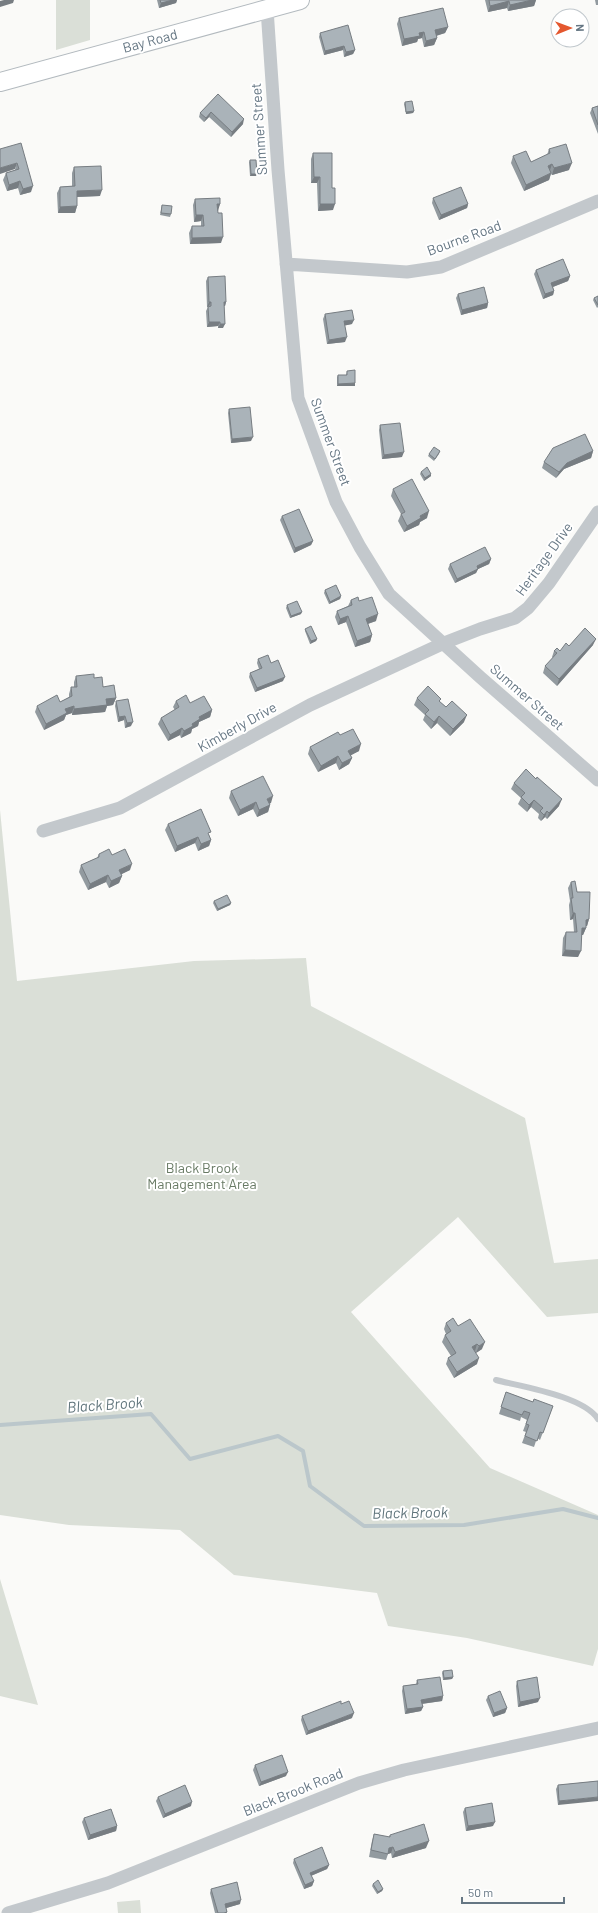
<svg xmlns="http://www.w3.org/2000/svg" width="598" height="1913" font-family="Barlow,sans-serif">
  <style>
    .green { fill: #dadfd7 }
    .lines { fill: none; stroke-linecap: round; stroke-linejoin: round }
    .stream { stroke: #bbc7cb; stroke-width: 4 }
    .secondary-casing { stroke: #b3babf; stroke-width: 20 }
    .lane { stroke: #c3c8cc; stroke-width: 6 }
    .street { stroke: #c3c8cc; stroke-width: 13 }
    .secondary { stroke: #fff; stroke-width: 18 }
    .wall { fill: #929a9f }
    .shaded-wall { fill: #777d82 }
    .building { fill: #aab3b9; stroke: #777d82 }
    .labels { text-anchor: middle; stroke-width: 4; stroke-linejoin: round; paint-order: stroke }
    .street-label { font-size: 14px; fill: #657683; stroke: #fff }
    .park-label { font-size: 14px; fill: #687a64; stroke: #fff }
    .water-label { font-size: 15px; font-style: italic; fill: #60757c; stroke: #fff }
  </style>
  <rect width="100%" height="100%" fill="#fafaf8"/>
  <path class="green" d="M56,0H90V40L56,50Z
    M0,810L17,981L194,961L306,958L311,1006L525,1118L554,1263L598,1259V1313L547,1317L458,1217L351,1312L490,1468L598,1515V1649L593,1666L467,1638L388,1626L377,1593L234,1575L180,1530L69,1525L0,1515Z
    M0,1579L38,1705L0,1696Z
    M140,1900L141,1913H118L117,1902Z"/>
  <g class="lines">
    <path class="stream" d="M0,1425L151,1414L190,1459L278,1436L303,1451L310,1486L364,1526L464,1525L563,1509L598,1518"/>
    <defs>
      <path id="secondary" d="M0,82L300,0"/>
    </defs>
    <use href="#secondary" class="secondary-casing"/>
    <path class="lane" d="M496,1380C523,1387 583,1396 598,1419"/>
    <path class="street" d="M267,9L278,170L298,398L336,502L360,547L389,594L480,677L598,780
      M286,264L407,272L441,267L598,201
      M43,831L120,808L310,705L444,643L480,629L515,618L528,608L549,583L598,512
      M8,1913L108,1883L359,1783L404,1770L598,1728"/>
    <use href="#secondary" class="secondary"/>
  </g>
  <path class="wall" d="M157,0H177L176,3L159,8Z
    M485,0H536L534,6L508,11L507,8L488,12Z
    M595,0H598V5H596Z
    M399,18L448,27L445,33L436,36L437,38L434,45L424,47L422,38L418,39L417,42L402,46L397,24Z
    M320,33L355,50L353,54L344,57L343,50L324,55L319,37Z
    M218,94L243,124L231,137L209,117L204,122L199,117L200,113Z
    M405,102L414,111L413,113L406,114L404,104Z
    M598,106V134L590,113L592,108Z
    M21,143L31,192L20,195L18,188L7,191L3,180L6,173L15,170Z
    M549,149L569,170L552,175L551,174L549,180L524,191L511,163L513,156L531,162L547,155Z
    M313,153L333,210L318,211L317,183H311V159Z
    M250,160L256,176H250L249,162Z
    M74,167L100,196L77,197V206L75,213H58L57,193L60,187L72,186V173Z
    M433,198L468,204L467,208L439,220L432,203Z
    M195,199L220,204L217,211L221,243L190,244L189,233L192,226H201V221L194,222L193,205Z
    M162,205L171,214L170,217L160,215Z
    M536,270L570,276L568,281L553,287L554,291L553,295L543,299L534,274Z
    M208,277L226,302L225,306H224L223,328H218V326L207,327L206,311L208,307H209H207L206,281Z
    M458,294L488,303L487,308L461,315L456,298Z
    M598,296V307L597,308L593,300L594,298Z
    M325,314L352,324L345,325V342L327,344L323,319Z
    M347,371L355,386H337V377L338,375H346Z
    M229,409L251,441L231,443L228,413Z
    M380,425L402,457L382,459L379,430Z
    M440,451L439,454L434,461L428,456L429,454Z
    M593,451L591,458L564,469L556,478L542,468L544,462Z
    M421,472L431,476L424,481L420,474Z
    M393,489L427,518L420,522L419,525L404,532L398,521L401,514L391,496Z
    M282,516L313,541L311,545L294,553L280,520Z
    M491,559L489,564L478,569L476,573L455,583L448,569L450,564Z
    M325,590L341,596L340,599L329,604L324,593Z
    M351,600L359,601L376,621L368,624L372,635L370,642L355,647L346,622L338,625L335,617L337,611L348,606Z
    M287,605L301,614L290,618L286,608Z
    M305,629L317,639L316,641L310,644L305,631Z
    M593,645L557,686L543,673L545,666L553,658L552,657L554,651H560L569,646Z
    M258,659L271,663L283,681L255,692L249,677L250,673L259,669L257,663Z
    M76,676L94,678L116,698L113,705L107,706L105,712L72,715V713L66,715L64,720L44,730L35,712L37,706L60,702L69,697V694L71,687H74V682Z
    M417,698L440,702L464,722L450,736L437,723L431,729L423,720L425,715L414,705Z
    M116,701L131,726L125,728L124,720L118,722L115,706Z
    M176,701L190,703L212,710L210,717L199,722L198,726L192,729L191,733L181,738L180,735L168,741L158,724L161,718L175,710L173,707Z
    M340,735L359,751L350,755L352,758L349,764L339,770L336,763L318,772L308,754L310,747Z
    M514,783L559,806L547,819L545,817L541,821L538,818L539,814L531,807L527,812L518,804L521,798L511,789Z
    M231,791L271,803H269L270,805L268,812L257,817L253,809L238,816L229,798Z
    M168,824L209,835L211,840L209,846L198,851L195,843L175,852L165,830Z
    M99,854L130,870L121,874L122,876L119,883L109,888L106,882L88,890L79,872L81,865L97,858Z
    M571,882L577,892L589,919L587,926H586V928L583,935H582L578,957L562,956L563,938L566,932H574L573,919L570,920L569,905L570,901L568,888Z
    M214,901L231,903L230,905L217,911L213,903Z
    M446,1323L458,1326L482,1349L476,1353L477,1364L454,1378L446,1364L448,1358L451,1356L442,1342L445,1335L446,1334L444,1329Z
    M506,1392L533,1402L553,1406L540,1440L537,1438L534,1447L522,1443L526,1432L523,1431L527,1420L521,1417L520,1421L499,1414Z
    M443,1671L453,1677L452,1679L443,1680L442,1673Z
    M417,1680L443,1696L442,1701L422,1704L423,1707L421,1711L405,1714L402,1691L403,1686L416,1684Z
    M517,1681L538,1702L518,1707L516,1686Z
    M488,1696L507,1708L505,1713L493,1717L486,1700Z
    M302,1716L352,1718L306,1735L301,1720Z
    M255,1765L286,1776L259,1786L253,1770Z
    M598,1781L558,1805L556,1789L558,1785Z
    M158,1797L191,1806L163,1818L156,1801Z
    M465,1808L493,1826L466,1831L463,1812Z
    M84,1818L117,1826L116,1831L88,1840L82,1822Z
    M374,1834L389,1837L390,1835L426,1848L392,1858L391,1853L388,1854L386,1860L369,1857L372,1841Z
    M294,1859L329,1865L327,1869L311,1876L314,1881L312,1886L304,1889L293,1863Z
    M373,1884L383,1889L382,1891L377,1894L372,1886Z
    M211,1889L240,1904L226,1908L227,1913H215L210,1893Z"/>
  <path class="shaded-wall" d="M4,0H14L13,3L0,7V1Z
    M173,0H177L176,3L159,8L161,3Z
    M532,0H536L534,6L508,11L510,5Z
    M509,1L507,8L488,12L490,6Z
    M448,27L445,33L432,37L435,30Z
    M424,32L422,38L418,39L417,42L402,46L404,39L419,33Z
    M437,38L434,45L424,47L426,41Z
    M344,46L343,50L324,55L325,51Z
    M355,50L353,54L344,57L346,52Z
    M414,111L413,113L406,114V112Z
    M211,112L209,117L204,122L206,118Z
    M244,119L243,124L231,137L232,132Z
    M17,163L15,169L0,174V168Z
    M572,163L569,170L552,175L554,168Z
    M552,164L550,170L548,166Z
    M551,173L549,180L524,191L526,185Z
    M251,174H257L256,176H250Z
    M314,177H320L317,183H311Z
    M20,181L18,188L7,191L9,185Z
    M33,186L31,192L20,195L23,189Z
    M102,190L100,196L74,197L77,191Z
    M217,204H220L218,211H215Z
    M320,204H335L333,210L318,211Z
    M468,204L467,208L439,220L441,215Z
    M77,206L75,213H58L60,207Z
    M196,215H203L201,221L194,222Z
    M223,237L221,243L190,244L192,238Z
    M570,276L568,281L550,288L551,283Z
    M554,291L553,295L543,299L545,294Z
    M209,302H211L209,306L207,307Z
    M224,302H226L225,306H222Z
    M488,303L487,308L461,315L462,310Z
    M354,320L352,324L343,326L344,321Z
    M209,322H220L218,326L207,327Z
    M220,324H225L223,328H218Z
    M347,337L345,342L327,344L329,340Z
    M355,383V386H337L338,384Z
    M253,437L251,441L231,443L232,439Z
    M593,451L591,458L564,469L556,478L559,472L567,463Z
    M404,452L402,457L382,459L384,455Z
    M431,474V476L424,481L425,478Z
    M429,511L427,518L420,522L419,525L404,532L407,526L420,516Z
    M313,541L311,545L294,553L295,548Z
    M491,559L489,564L478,569L476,573L455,583L457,579L477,566Z
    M341,596L340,599L329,604L330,602Z
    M302,612L301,614L290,618L291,616Z
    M378,614L376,621L364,625L366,619Z
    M348,616L346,622L338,625L340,619Z
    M372,635L370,642L355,647L357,641Z
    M317,639L316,641L310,644L311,641Z
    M596,639L593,645L557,686L559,679Z
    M285,677L283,681L255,692L257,688Z
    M116,698L113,705L107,706L105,712L72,715L74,709L106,699Z
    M74,706L72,713L66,715L64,720L44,730L46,724L65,709Z
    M212,710L210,717L199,722L198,726L192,729L191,733L181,738L184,731L199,717Z
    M467,715L464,722L450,736L453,729Z
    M125,716L124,720L118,722L119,717Z
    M439,716L437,723L431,729L434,722Z
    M133,722L131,726L125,728L127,723Z
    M182,728L180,735L168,741L170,735Z
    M361,744L359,751L346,758L348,751Z
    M338,756L336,763L318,772L321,766Z
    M352,758L349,764L339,770L342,763Z
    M273,796L271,803L265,806L267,799Z
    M562,799L559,806L547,819L549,813Z
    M534,800L531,807L527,812L529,805Z
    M256,802L253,809L238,816L240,810Z
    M270,805L268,812L257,817L259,810Z
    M547,811L545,817L541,821L544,815Z
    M198,837L195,843L175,852L177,846Z
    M211,840L209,846L198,851L201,844Z
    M132,864L130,870L116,877L119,870Z
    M108,875L106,882L88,890L90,884Z
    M122,876L119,883L109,888L111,881Z
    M231,903L230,905L217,911L218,909Z
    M573,913H575L573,919L570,920Z
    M589,919L587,926H583L586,920Z
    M582,928H586L583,935H580Z
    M565,950L581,951L578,957L562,956Z
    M485,1342L482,1349L476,1353L479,1346Z
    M477,1344L475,1351L472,1347Z
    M479,1358L477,1364L454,1378L457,1372Z
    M453,1677L452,1679L443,1680L444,1678Z
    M443,1696L442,1701L420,1704L421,1700Z
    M540,1698L538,1702L518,1707L520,1702Z
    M423,1707L421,1711L405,1714L407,1709Z
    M507,1708L505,1713L493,1717L494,1713Z
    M354,1713L352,1718L306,1735L308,1731Z
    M288,1772L286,1776L259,1786L261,1782Z
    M598,1797V1801L558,1805L559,1801Z
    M192,1802L191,1806L163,1818L165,1814Z
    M495,1822L493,1826L466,1831L468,1826Z
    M117,1826L116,1831L88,1840L90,1835Z
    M429,1841L426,1848L392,1858L395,1852Z
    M393,1847L391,1853L388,1854L389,1848Z
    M329,1865L327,1869L308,1877L310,1873Z
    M314,1881L312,1886L304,1889L305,1885Z
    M383,1889L382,1891L377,1894L378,1892Z
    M241,1900L240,1904L223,1909L225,1904Z"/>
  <path class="building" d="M160,0H173L161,3Z
    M489,0H532L510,5L509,1L490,6Z
    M443,8L448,27L435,30L437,38L426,41L424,32L419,33L420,36L404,39L399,18Z
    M348,25L355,50L346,52L344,46L325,51L320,33Z
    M218,94L244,119L232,132L211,112L206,118L200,113Z
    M412,101L414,111L406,112L405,102Z
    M598,106V125L592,108Z
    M21,143L33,186L23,189L20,181L9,185L6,173L19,169L17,163L0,168V149Z
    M566,144L572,163L554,168L552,164L548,166L551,173L526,185L513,156L526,151L531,162L550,153L549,149Z
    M313,153H332V188H335V204H320V177H314Z
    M250,160H256L257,174H251Z
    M101,166L102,190L77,191V206L60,207V187L75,186L74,167Z
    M461,187L468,204L441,215L433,198Z
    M220,198V204H217L218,213H222L223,237L192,238V226H204L203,215H196L195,199Z
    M162,205L172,206L171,214L161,213Z
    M563,259L570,276L551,283L554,291L545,294L536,270Z
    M225,276L226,302H224L225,324H220V322H209L208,307L211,306V302H209L208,277Z
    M484,287L488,303L462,310L458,294Z
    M598,296V305L594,298Z
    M352,310L354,320L344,321L347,337L329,340L325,314Z
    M355,370V383L338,384V375H347V371Z
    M250,407L253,437L232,439L229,409Z
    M400,423L404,452L384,455L380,425Z
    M585,434L593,451L567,463L559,472L544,462L553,448Z
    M434,447L440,451L435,459L429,454Z
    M427,467L431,474L425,478L421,472Z
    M412,479L429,511L420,516L421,518L407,526L401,514L405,512L393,489Z
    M299,509L313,541L295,548L282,516Z
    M485,547L491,559L477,566L478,569L457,579L450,564Z
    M336,585L341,596L330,602L325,590Z
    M358,597L359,601L372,597L378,614L366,619L372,635L357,641L348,616L340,619L337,611L352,605L351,600Z
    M297,601L302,612L291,616L287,605Z
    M311,626L317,639L311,641L305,629Z
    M585,628L596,639L559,679L545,666L557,653L554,651L557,648L560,651L566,643L569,646Z
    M268,655L271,663L278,660L285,677L257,688L250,673L262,668L258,659Z
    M94,674V678L102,677L103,687L114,685L116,698L106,699L107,705L74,709V706L65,709L67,713L46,724L37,706L57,695L60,702L72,696L71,687H77L76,676Z
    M428,686L441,699L439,701L446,707L452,701L467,715L453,729L439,716L434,722L425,714L429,710L417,698Z
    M186,695L190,703L204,696L212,710L199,717L200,719L192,724L193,726L184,731L182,728L170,735L161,718L179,707L176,701Z
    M128,699L133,722L127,723L125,716L119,717L116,701Z
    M353,729L361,744L348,751L352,758L342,763L338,756L321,766L310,747L338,732L340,735Z
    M526,769L536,779L537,777L562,799L549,813L547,811L544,815L540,811L543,808L534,800L529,805L521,797L525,793L514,783Z
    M263,776L273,796L267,799L270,805L259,810L256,802L240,810L231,791Z
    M201,809L211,832L208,833L211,840L201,844L198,837L177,846L168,824Z
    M109,849L112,855L125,849L132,864L119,870L122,876L111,881L108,875L90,884L81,865L99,857V854Z
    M575,881L577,892H590L589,919L586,920V928H582L581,951L565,950L566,932H577L575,913H573L571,898H573L571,882Z
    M227,895L231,903L218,909L214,901Z
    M453,1318L458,1326L470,1319L485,1342L479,1346L477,1344L472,1347L479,1358L457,1372L448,1358L456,1353L445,1335L451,1331L446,1323Z
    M506,1392L533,1402L534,1399L553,1406L543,1433L540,1432L537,1441L525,1436L529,1425L526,1424L530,1413L524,1411L522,1415L501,1407Z
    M452,1670L453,1677L444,1678L443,1671Z
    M440,1677L443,1696L421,1700L423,1707L407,1709L403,1686L418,1684L417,1680Z
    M537,1677L540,1698L520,1702L517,1681Z
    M500,1691L507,1708L494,1713L488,1696Z
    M341,1701V1704L349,1701L354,1713L308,1731L302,1716Z
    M282,1755L288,1772L261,1782L255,1765Z
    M598,1781V1797L559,1801L558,1785Z
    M185,1785L192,1802L165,1814L158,1797Z
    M492,1803L495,1822L468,1826L465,1808Z
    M111,1809L117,1826L90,1835L84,1818Z
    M424,1824L429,1841L395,1852L393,1847L389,1848L388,1854L371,1850L374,1834L390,1837V1835Z
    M322,1847L329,1865L310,1873L314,1881L305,1885L294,1859Z
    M378,1880L383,1889L378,1892L373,1884Z
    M237,1882L241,1900L225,1904L227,1912L224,1913H218L211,1889Z"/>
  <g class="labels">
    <g class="street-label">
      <text transform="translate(150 41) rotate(-15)" y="5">Bay Road</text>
      <text transform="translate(259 129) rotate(-94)" y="5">Summer Street</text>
      <text transform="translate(464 238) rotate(-20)" y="5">Bourne Road</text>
      <text transform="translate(331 442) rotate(70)" y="5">Summer Street</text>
      <text transform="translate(544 559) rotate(-54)" y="5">Heritage Drive</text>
      <text transform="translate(527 697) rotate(41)" y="5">Summer Street</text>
      <text transform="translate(237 727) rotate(-29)" y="5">Kimberly Drive</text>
      <text transform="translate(293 1792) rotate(-22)" y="5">Black Brook Road</text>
    </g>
    <g class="park-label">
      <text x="202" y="1173">Black Brook<tspan x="202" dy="16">Management Area</tspan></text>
    </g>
    <g class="water-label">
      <text transform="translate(105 1405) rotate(-4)" y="5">Black Brook</text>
      <text transform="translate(410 1513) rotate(-1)" y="5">Black Brook</text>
    </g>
  </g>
  <g transform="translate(570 28) rotate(89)"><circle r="19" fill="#ffffff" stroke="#c1c8cd"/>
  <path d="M0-3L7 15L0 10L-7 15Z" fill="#e4572e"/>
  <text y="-6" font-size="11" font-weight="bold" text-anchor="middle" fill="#657683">N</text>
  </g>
  <path d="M462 1897v6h102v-6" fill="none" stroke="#657683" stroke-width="2"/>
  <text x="468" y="1897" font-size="12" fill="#657683" stroke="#ffffff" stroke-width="3" paint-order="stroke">50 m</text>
</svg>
